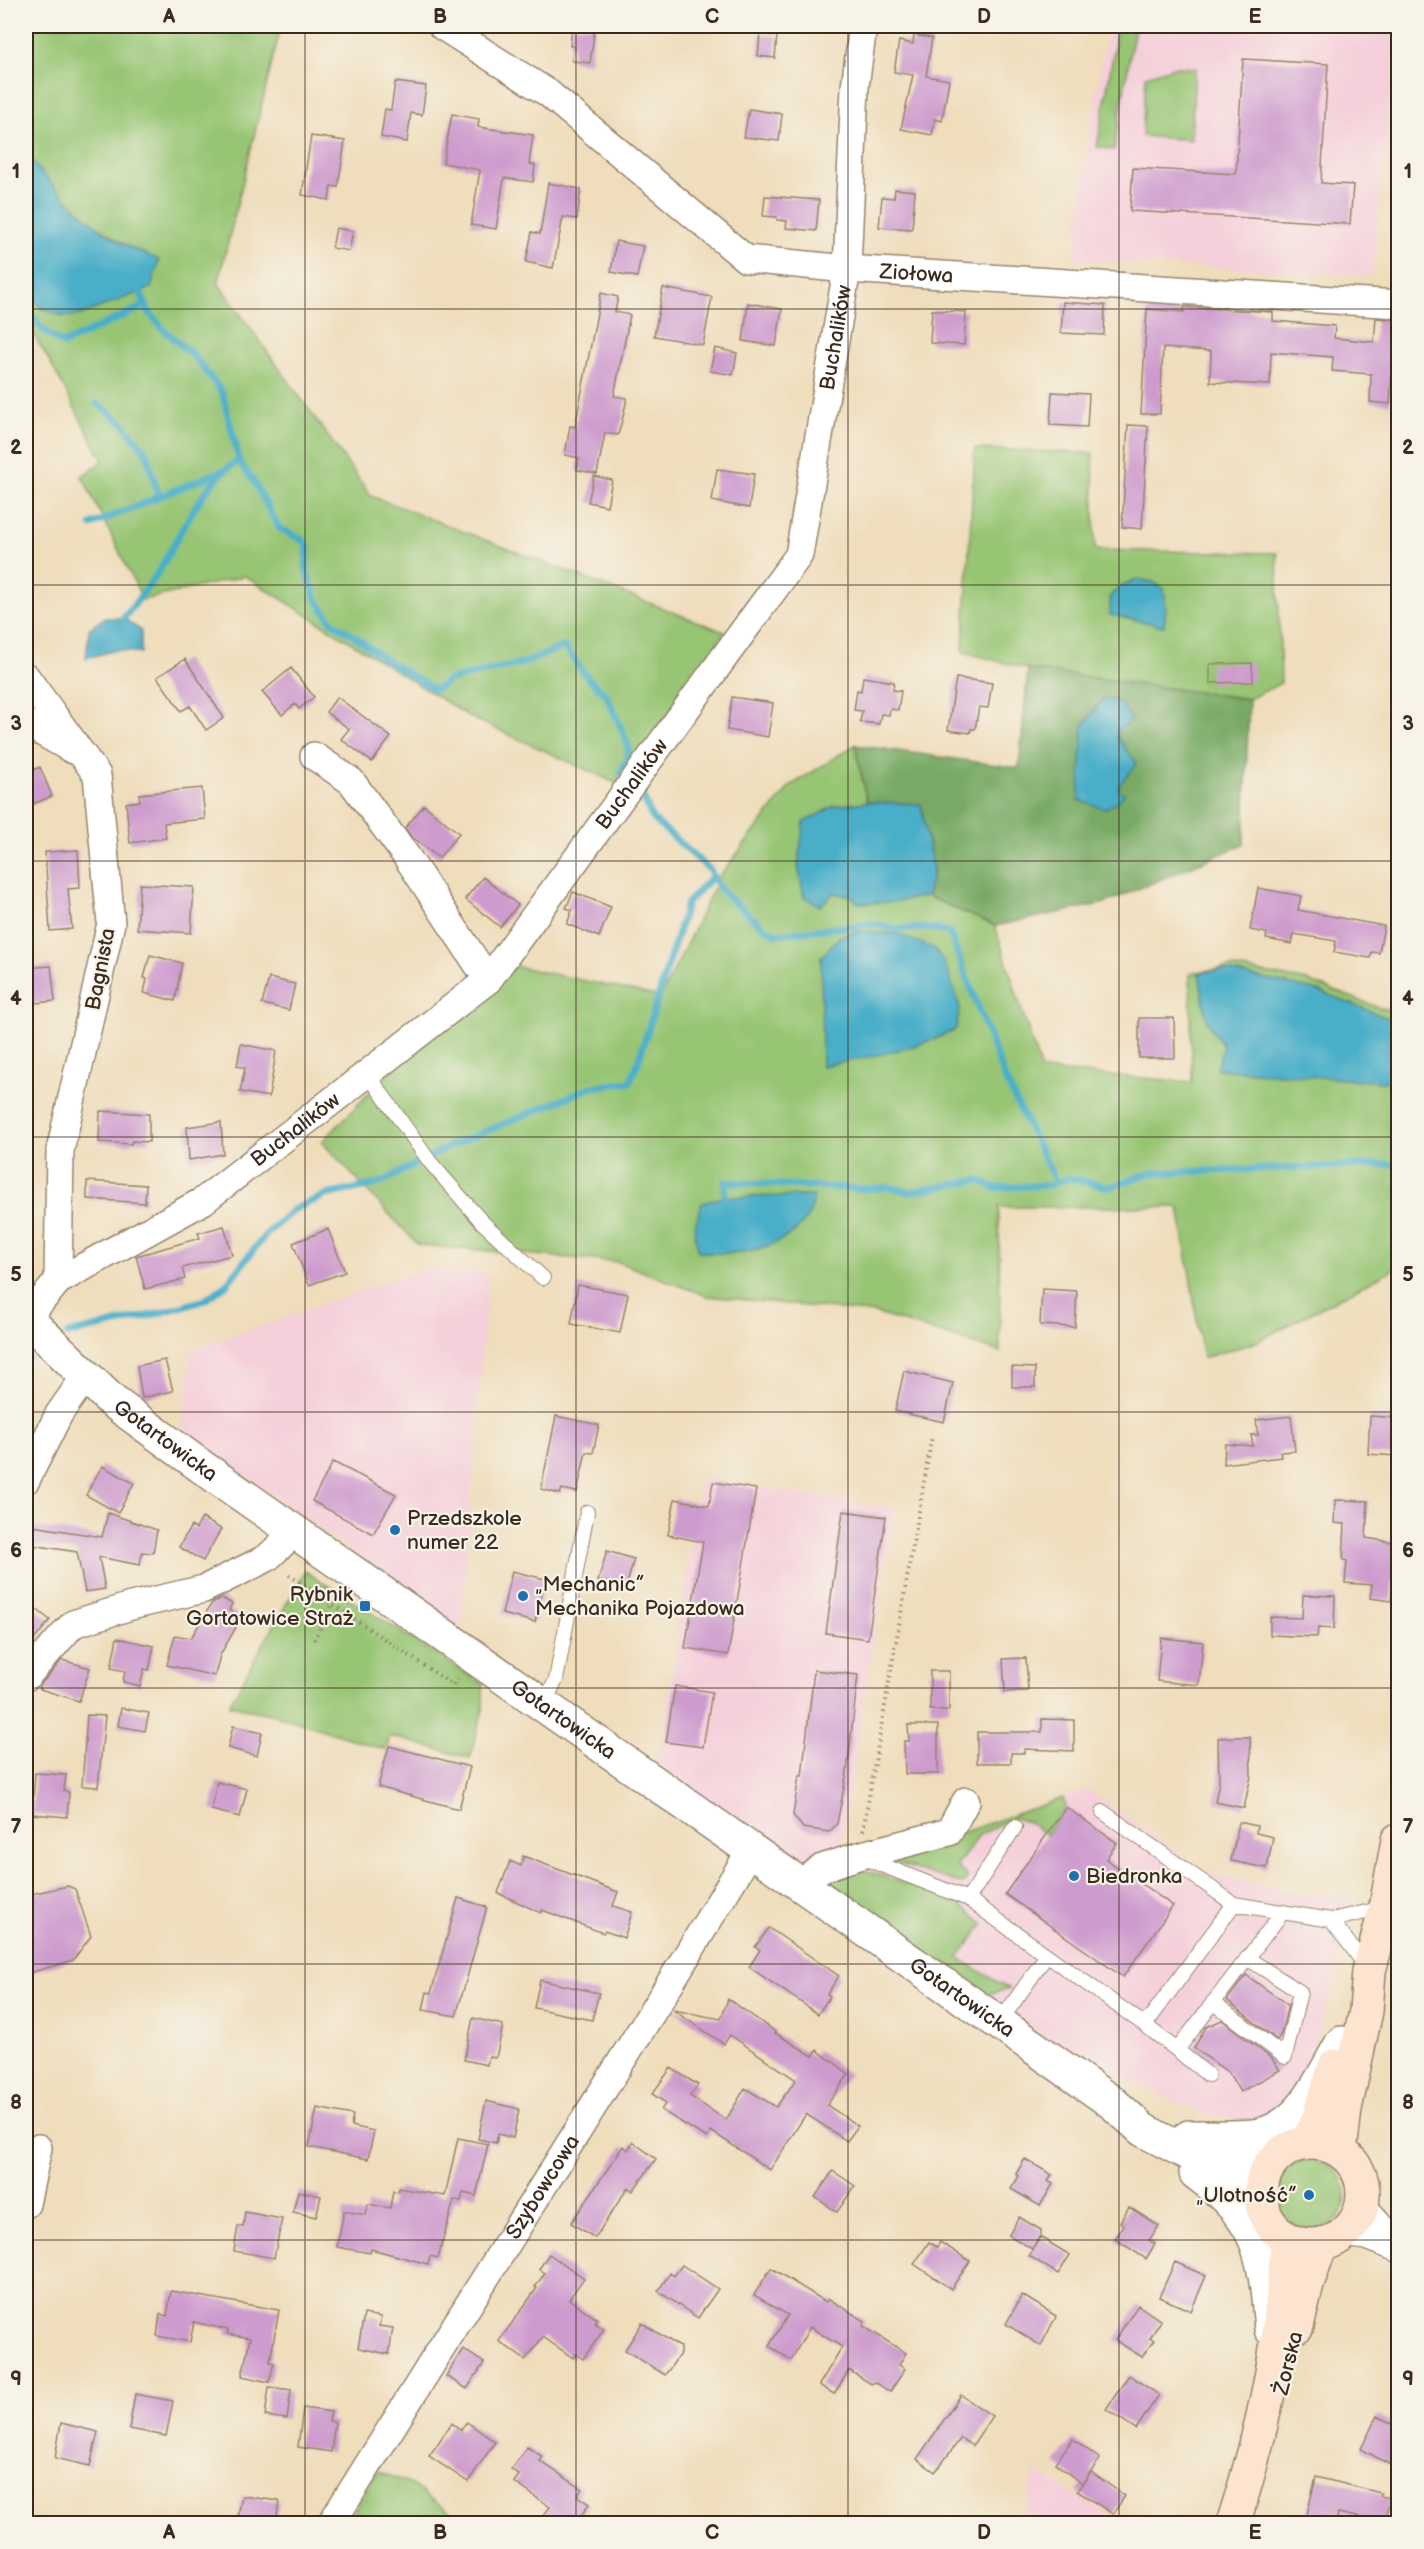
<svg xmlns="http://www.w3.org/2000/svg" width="1424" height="2549" font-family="'Balsamiq Sans',sans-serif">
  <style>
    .built { fill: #f5cfda }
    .green { fill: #97c573; stroke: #697848; stroke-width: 1.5 }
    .forest { fill: #79aa65; stroke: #5a6a42; stroke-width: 1.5 }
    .water { fill: #49aec8; stroke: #426c73; stroke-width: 1.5 }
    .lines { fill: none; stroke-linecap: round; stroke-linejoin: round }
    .stream { stroke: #49aec8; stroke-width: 7 }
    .building { fill: #ce9bce }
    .service-casing { stroke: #95846c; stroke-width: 16 }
    .minor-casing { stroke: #95846c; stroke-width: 30 }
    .tertiary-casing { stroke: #95846c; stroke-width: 36 }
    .secondary-casing { stroke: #95846c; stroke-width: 36 }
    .path { stroke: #95846c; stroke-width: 4; stroke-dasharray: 1.5 4.5; stroke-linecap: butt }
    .service { stroke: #fff; stroke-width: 14 }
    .minor { stroke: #fff; stroke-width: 27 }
    .tertiary { stroke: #fff; stroke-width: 33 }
    .secondary { stroke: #fde4d1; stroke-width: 33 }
    .grid { fill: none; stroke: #3b2a1e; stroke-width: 1.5; stroke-opacity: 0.55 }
    .poi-dot { fill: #1f6fb2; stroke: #f7f3e8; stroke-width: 2 }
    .labels { text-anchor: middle; stroke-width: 4.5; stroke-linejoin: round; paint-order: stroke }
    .street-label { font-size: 21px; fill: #3b2a1e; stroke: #f7f3e8 }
    .poi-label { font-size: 21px; fill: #3b2a1e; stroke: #f7f3e8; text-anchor: start }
    .neatline { fill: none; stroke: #3b2a1e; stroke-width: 2 }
    .grid-label { font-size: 20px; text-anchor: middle; font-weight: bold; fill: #3b2a1e }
  </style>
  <rect width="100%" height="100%" fill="#f7f3e8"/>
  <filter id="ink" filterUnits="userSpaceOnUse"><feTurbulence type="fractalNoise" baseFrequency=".0167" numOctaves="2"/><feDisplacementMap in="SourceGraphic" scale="12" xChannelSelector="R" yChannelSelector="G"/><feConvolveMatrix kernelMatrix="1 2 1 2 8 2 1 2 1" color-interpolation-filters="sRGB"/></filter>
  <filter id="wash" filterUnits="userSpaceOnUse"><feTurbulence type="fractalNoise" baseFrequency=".008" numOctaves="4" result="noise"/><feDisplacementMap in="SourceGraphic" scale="24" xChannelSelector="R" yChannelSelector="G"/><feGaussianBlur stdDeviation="1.35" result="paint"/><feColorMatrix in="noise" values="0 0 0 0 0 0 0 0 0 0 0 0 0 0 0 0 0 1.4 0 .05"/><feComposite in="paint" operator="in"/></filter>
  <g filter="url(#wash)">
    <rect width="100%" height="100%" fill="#efddbb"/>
    <path class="built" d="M1109,26H1398L1372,276L1074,260L1090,126Z
      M425,1268L488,1274L461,1628L183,1432L191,1351Z
      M700,1478L895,1509L840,1847L795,1861L652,1764L663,1743Z
      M1086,1789L1209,1873L1303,1895L1351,1896L1338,1967L1306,2071L1289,2098L1259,2119L1236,2121L1203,2113L1163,2097L1086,2055L1058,2046L823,1886L949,1843Z
      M1035,2470L1121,2523H1021Z"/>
    <path class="green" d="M26,26H281L218,283L371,496L725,632L620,785L470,717L245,576L143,600L82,476L103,461L49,360L26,323Z
      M1118,26H1135L1114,150L1097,147Z
      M1174,67L1195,68L1191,140L1142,136L1146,76Z
      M975,449L1093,453L1095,550L1277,553L1281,683L1249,699L1028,669L963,652Z
      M855,745L867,802L834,806V893L851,896L859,903L891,902L927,896L995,926L1041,1070L1192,1082L1190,973L1231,967L1308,981L1380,1008L1398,1010V1267L1254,1343L1203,1358L1179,1207H999L1000,1352L875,1313L707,1296L618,1262L418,1245L322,1142L394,1067L515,966L661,997L719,877L790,786Z
      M305,1571L483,1684V1710L470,1758L390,1736L386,1750L279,1716L229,1705Z
      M1063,1798L1066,1807L1046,1835L1029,1822L1014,1818L979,1835L957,1866L968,1877L963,1884L880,1858L943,1839Z
      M852,1866L952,1899L984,1924L958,1958L1009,1989L985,1995L823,1886L821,1877Z
      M1276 2195a35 35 0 1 1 70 0a35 35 0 1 1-70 0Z
      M377,2471L409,2483L465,2523L347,2524Z"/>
    <path class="forest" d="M1028,669L1249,699L1244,844L1105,903L995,926L927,896L933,871L921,804L867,802L855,745L1019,768Z"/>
    <path class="water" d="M26,154C52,186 82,218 117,240C130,248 145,254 159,260L151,288L80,315L63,316L41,308L26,287Z
      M1138,579L1153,582L1164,589L1166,607L1164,626L1110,615V596L1122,585Z
      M104,618H124L141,631V653L117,650L86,658L89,629Z
      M1104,698C1120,701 1126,705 1131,721L1118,730V739L1136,762C1134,774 1121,777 1118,789L1124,794L1120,800L1105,809L1079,800L1083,726Z
      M867,802L921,804L933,871L927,896L891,902L858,903L851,896L834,893L820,906L804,897L798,866L804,822L834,806Z
      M858,931L898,934L935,949L946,966L960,1007L956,1029C920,1049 863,1058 822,1066L821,957L839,937Z
      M1223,970L1319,991L1398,1022V1070L1396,1078L1383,1082L1217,1069L1223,1046L1207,1022L1199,973Z
      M814,1196C810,1245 738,1260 698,1251L694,1230L702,1203L725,1197Z"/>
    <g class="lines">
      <path class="stream" d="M140,292L149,312L164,330L193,355L222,392L240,463L253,480L279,528L303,540L308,547L306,569L316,599L332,622L356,637L386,660L435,690L449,680L527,662L564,646L587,677L607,696L628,744V757L620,773
        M26,307L43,330L63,344L146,305
        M97,403L123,423L147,454L159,497
        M91,525L221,471
        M124,618C134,605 145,591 155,577C180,538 199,485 239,460
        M639,787L652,818L710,870L718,886L725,894L763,927L776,934L875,924L897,929L931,928L950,933L1006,1081L1056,1182
        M725,1197V1182L865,1189L890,1187L909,1192L979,1180L995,1188L1049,1185L1069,1178L1110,1187L1150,1173L1398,1164
        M68,1334L156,1314L205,1300L225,1286L266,1234L293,1210L326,1195L378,1184L450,1146L592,1087L630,1082L638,1062L687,903L713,876
        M26,1357H28"/>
    </g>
    <g id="blocks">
      <path class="building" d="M572,26H595L590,63L572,61L573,46H570Z
        M760,34L777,36L775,58L758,56Z
        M914,35L932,38L926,76L949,80L942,121L935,119L932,135L901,129L913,75L894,72L899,41L913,44Z
        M1243,59L1328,64L1321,183L1353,185L1350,224L1130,211L1133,168L1236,174Z
        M395,82L426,86L422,115L411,113L407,142L381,137L385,109L391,110Z
        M749,109L782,114L779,141L744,137Z
        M452,114L479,119L478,127L533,135L529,164L535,165L533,182L504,178L496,229L471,225L480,170L443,163Z
        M311,136L345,141L338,187L331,186L329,200L302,195Z
        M548,183L581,189L577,219L563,217L553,268L526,262L532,232L540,234Z
        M895,189L915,191L912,229L879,227L882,197L894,198Z
        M765,196L819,200L816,231L786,228L787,221L777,220V217L763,216Z
        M336,228L353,231L349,251L332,248Z
        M616,241L643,246L637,277L611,272Z
        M663,288L712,297L703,345L654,336Z
        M601,293L618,297L615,312L630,315L614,396L627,398L623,417L618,435L605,433L597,474L577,470L579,458L565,455L570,426L575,427Z
        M1063,302L1105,305L1104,335L1061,333Z
        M748,303L782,309L776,346L743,341Z
        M1184,307L1273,312V321L1335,326L1334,338L1374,342L1376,318L1398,320V359H1393L1390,404L1370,402L1371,374L1332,371L1333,357L1271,352L1270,385L1210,382L1211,351L1163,348L1160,414H1141L1147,309L1184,312Z
        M932,310L966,312L964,345L930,343Z
        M715,348L737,353L733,375L710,371Z
        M1052,392L1089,394L1087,427L1050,425Z
        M1128,425L1148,426L1142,529L1122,527Z
        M717,469L754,474L749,508L712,501Z
        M594,476L612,480L607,506L588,502Z
        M185,659L224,718L206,730L190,706L181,711L157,677Z
        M1252,663L1253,682L1210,683V664Z
        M291,668L314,697L299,709L295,704L282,715L262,692Z
        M863,677L894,682L893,690L901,691L898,710L890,709L889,715L881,714L879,724L860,722L862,711L854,710L857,690L861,691Z
        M956,678L992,683L988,708L979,707L975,729H971L970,733L948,730Z
        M337,697L391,737L372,762L341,739L349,729L326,712Z
        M732,697L773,703L768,737L727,730Z
        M40,767L52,796L26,807V773Z
        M202,788L205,819L164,823L166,838L130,843L126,803L140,801L139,794Z
        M424,805L459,833L439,858L410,835L405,828Z
        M78,850L80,888L68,889L72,929L50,931L45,852Z
        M483,877L518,905L500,927L465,899Z
        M140,884L194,887L191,933L137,929Z
        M1258,888L1301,896L1298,910L1384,926L1379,953L1372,952L1370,958L1334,952L1336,941L1294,934L1292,944L1266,939L1267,933L1250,930Z
        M573,892L611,907L599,937L567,924L572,910L566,908Z
        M150,955L182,963L175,1001L144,993L147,979L144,978Z
        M51,966L55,1001L26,1004V968Z
        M269,978L295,984L289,1010L262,1004Z
        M1139,1018H1174L1175,1058H1139Z
        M241,1044L276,1051L269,1097L240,1092L245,1068L237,1066Z
        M100,1111L149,1114V1142L132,1141L131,1144L99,1142Z
        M221,1122L223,1154L189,1160L187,1127Z
        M87,1181L146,1185L145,1203L87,1199Z
        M224,1226L232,1255L182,1268L185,1279L145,1289L136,1256L200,1238L198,1233Z
        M328,1229L345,1272L309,1285L293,1243Z
        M578,1285L628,1294L620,1333L571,1324Z
        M1042,1289L1077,1291L1075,1327L1040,1325Z
        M165,1360L173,1391L142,1398L137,1366Z
        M1012,1367L1035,1368V1387H1012Z
        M904,1371L953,1383L944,1422L895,1411Z
        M556,1416L599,1425L593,1453L586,1452L577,1492L562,1489L560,1494L541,1489Z
        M1291,1416L1295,1451L1280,1452L1281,1457L1224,1464L1225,1444L1253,1446L1251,1435H1258L1256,1420Z
        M1370,1416L1398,1418L1397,1456L1368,1454Z
        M333,1462L396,1494L373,1534L312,1501Z
        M102,1466L134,1483L118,1513L86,1495Z
        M713,1482L756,1489L728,1655L685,1648L703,1542L668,1535L675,1499L709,1506Z
        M1335,1500L1368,1501L1366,1538L1398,1543L1391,1601L1370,1598L1372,1585L1345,1583L1347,1561L1343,1560L1345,1524L1334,1523Z
        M843,1511L886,1517L868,1639L826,1633Z
        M108,1513L157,1530L153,1553L142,1552L140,1565L99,1557L105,1589L85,1592L77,1552L26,1544V1525L102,1537Z
        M202,1518L221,1529L203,1561L179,1547L191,1526L196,1529Z
        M607,1551L634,1559L626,1588L598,1581Z
        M512,1571L545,1579L535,1622L502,1614Z
        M1303,1595L1335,1596L1334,1629L1318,1628L1317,1637L1270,1635V1617L1302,1618Z
        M222,1598L232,1604L229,1610L242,1617L220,1655L215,1676L167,1665L175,1635L191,1638L212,1603Z
        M36,1609L50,1620L26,1650V1622Z
        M117,1638L154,1646L149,1670L144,1669L140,1686L123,1682L125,1671L111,1668Z
        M1161,1638L1203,1642L1199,1685L1157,1681Z
        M1026,1658L1028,1691L1005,1692L1003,1659Z
        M62,1660L90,1668L79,1701L40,1689V1685Z
        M814,1670L858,1675L847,1772L837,1824L829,1832L803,1828L793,1815L799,1776H802Z
        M930,1671H949V1710H930Z
        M675,1686L712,1692L703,1747L666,1742Z
        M121,1708L149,1713L145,1731L118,1726Z
        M87,1715L105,1716L98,1787L82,1786Z
        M1042,1719L1074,1720V1751L1024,1749V1753H1011V1763H977V1732H1042Z
        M908,1725H938V1774H905L904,1741H909Z
        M233,1726L262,1733L257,1756L228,1748Z
        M1236,1737H1250L1251,1776L1244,1808L1215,1802L1219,1782L1218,1738Z
        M389,1746L470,1767L459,1809L378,1787Z
        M35,1773L66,1775L64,1791L69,1792L67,1817L32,1814Z
        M217,1782L247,1789L240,1817L211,1810Z
        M1066,1807L1117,1843L1106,1859L1173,1906L1123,1977L1005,1894Z
        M1239,1822L1257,1826L1256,1833L1273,1837L1267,1868L1231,1861Z
        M523,1856L618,1892L613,1906L632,1912L624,1938L605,1931L603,1933L542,1910L541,1913L498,1893L510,1861L521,1866Z
        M68,1886L75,1889L91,1936L73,1960L26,1974V1895Z
        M458,1898L487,1907L456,2016L423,2010L427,1992L431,1993Z
        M769,1928L839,1976L827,1994L830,1996L818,2014L749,1967L760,1950L755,1947Z
        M1246,1975L1288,2005L1281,2034L1277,2040L1227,2000Z
        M540,1980L599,1993L592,2020L534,2008Z
        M728,1999L776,2032L775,2033L813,2056L817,2050L849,2074L827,2105L858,2126L847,2141L806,2114L770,2170L711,2131L707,2138L661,2110L666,2103L652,2094L671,2068L698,2085L690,2096L726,2120L745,2088L776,2107L796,2080L730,2035L724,2044L673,2010L721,2019Z
        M473,2018L503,2025L496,2058L489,2056L487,2065L464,2060Z
        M1222,2020L1272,2059L1280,2070L1240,2092L1229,2073L1194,2048L1206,2027Z
        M486,2101L519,2109L513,2138L498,2134L496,2143L478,2139Z
        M317,2108L353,2115L351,2126L374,2131L368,2159L309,2147Z
        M458,2138L488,2144L476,2196L463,2193L461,2201L454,2200L438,2258L430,2256L428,2264L371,2249L370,2253L337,2247L344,2211L366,2215L368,2204L390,2208L393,2191L398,2192L399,2188L445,2196Z
        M633,2142L656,2159L633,2191L628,2187L595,2238L571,2223L623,2146L628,2150Z
        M1025,2159L1052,2175L1048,2181L1053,2184L1040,2206L1011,2189L1019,2176L1016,2174Z
        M833,2171L855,2186L837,2212L815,2197Z
        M298,2191L321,2196L316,2217L293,2212Z
        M1129,2207L1159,2226L1149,2240L1155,2244L1146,2259L1115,2239L1124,2225L1120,2222Z
        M245,2212L282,2219L274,2258L234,2251L238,2226L243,2227Z
        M1019,2217L1041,2230V2234L1032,2249L1009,2235Z
        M1040,2237L1070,2255L1058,2274L1029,2256Z
        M929,2242L937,2247L940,2242L970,2261L951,2289L914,2264Z
        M549,2254L584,2278L569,2299L597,2319L595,2323L604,2329L583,2359L576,2354L573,2358L543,2337L525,2360L499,2341L537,2288L535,2287L545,2273L539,2269Z
        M1175,2262L1206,2276L1191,2311L1159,2297Z
        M682,2265L718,2289L698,2318L658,2291L670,2273L674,2276Z
        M771,2268L826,2302L829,2299L865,2321L863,2326L906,2353L899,2365L905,2369L890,2392L875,2382L871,2384L849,2370L834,2394L819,2385L842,2347L810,2327L791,2360L769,2346L788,2315L754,2295Z
        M171,2291L279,2310L270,2362L274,2363L269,2382L242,2376L250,2338L227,2334L228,2330L194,2322L190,2342L157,2336L160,2314L167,2316Z
        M1022,2295L1056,2316L1041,2346L1006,2324Z
        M1138,2305L1161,2321L1150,2338L1154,2340L1142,2357L1115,2340Z
        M364,2314L381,2317L379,2326L393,2328L389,2354L358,2348Z
        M642,2323L680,2347V2354L665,2375L625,2350Z
        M463,2349L484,2363L467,2389L446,2376Z
        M1129,2375L1159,2395L1136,2429L1106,2409Z
        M269,2387L291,2390L287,2419L265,2416Z
        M135,2394L173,2401L166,2436L129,2429Z
        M961,2395L992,2416L972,2446L961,2438L935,2472L917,2459Z
        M303,2408L331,2412L329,2421L335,2422L331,2452L298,2447Z
        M1377,2416L1398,2427V2469L1361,2449Z
        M467,2422L495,2442L468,2482L429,2456L452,2423L461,2430Z
        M61,2423L98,2432L90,2466L55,2458Z
        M1073,2439L1100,2459L1082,2484L1055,2463Z
        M527,2447L543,2457L540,2461L582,2489L577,2496L589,2504L576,2523H555L543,2516L550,2507L514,2482L519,2475L511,2469Z
        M1091,2472L1125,2496L1113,2514L1077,2491Z
        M1316,2477L1381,2493L1380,2496L1390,2498L1384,2523L1338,2513L1336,2523H1305Z
        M242,2496L279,2501L276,2523H237Z"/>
    </g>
  </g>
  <g filter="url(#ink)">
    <use href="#blocks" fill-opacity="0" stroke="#95846c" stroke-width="1.5"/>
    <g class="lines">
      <defs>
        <path id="service" d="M367,1073L430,1162L482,1222L543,1278
          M543,1705L556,1680L587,1512
          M1103,1812L1234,1904
          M864,1858L968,1899L1145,2025L1234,1904L1331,1920L1384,1908
          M968,1899L1015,1827
          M1331,1920L1366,1966
          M1213,2002L1285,2057L1300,1992L1247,1958
          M999,2023L1047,1955
          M1145,2025L1177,2050L1282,1913
          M1177,2050L1208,2075"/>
        <g id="minor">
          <path id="s1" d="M442,26L548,93L746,259L847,269L1398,304"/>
          <path d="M26,677L97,775L111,923L60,1151L58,1281"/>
          <path d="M26,723L73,750"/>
          <path d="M314,756L351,781L407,857L488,980"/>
          <path id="s2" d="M26,1319L58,1281L203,1201L488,980L799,555L847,269L855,87L863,26"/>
          <path d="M26,1480L59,1414L85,1377"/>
          <path d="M26,1677L73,1624L131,1606L204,1589L267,1558L295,1532"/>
          <path d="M800,1883L822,1868L858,1856L949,1832L966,1801"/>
          <path d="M26,2204L38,2148"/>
          <path d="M1361,2205L1398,2245"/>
          <path d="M1344,2233L1366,2236L1398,2248"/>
          <path id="s3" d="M331,2524L661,1998L751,1850"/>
        </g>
        <g id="tertiary">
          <path id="s4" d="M26,1318L112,1401L202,1467L1052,2060L1114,2104L1143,2130L1261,2191"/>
          <path d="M1189,2137C1210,2137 1233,2138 1254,2136C1302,2129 1320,2080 1342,2043"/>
          <path d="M1216,2146L1272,2161"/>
          <path d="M1196,2173C1261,2221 1264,2252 1271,2329"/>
        </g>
        <path id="secondary" d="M1261 2194a51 51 0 1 1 102 0a51 51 0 1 1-102 0Z
          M1307,2143L1318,2120L1335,2066
          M1340,2151L1345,2109L1366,2011L1369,1971L1386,1907L1398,1840
          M1297,2326L1307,2284L1321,2244
          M1233,2524C1264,2428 1283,2338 1287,2238"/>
      </defs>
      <use href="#service" class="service-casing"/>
      <use href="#minor" class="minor-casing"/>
      <use href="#tertiary" class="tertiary-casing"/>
      <use href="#secondary" class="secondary-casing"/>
      <path class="path" d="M289,1575L453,1685L457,1677
        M314,1640L337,1595
        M863,1831L932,1436"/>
      <use href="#service" class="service"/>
      <use href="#minor" class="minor"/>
      <use href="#tertiary" class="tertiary"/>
      <use href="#secondary" class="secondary"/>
    </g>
  </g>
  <path class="grid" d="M305,26V2524M576,26V2524M848,26V2524M1119,26V2524M26,309H1398M26,585H1398M26,861H1398M26,1137H1398M26,1412H1398M26,1688H1398M26,1964H1398M26,2240H1398"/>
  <g class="poi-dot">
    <circle cx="395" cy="1530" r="6"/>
    <circle cx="523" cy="1596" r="6"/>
    <rect x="359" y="1600" width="12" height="12" rx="3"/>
    <circle cx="1074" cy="1876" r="6"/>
    <circle cx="1309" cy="2195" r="6"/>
  </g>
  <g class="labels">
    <g class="street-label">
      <text dy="7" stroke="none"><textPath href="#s1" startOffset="555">Ziołowa</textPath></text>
      <text dy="7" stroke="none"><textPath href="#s2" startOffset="1323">Buchalików</textPath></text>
      <text dy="7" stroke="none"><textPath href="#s2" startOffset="819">Buchalików</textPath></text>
      <text transform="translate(100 969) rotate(-79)" y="7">Bagnista</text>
      <text dy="7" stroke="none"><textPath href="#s2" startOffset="332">Buchalików</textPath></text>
      <text dy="7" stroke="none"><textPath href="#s4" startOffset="186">Gotartowicka</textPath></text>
      <text dy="7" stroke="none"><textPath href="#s4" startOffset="672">Gotartowicka</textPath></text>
      <text dy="7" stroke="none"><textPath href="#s4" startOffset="1158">Gotartowicka</textPath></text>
      <text dy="7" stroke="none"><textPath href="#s3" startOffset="398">Szybowcowa</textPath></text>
      <text transform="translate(1288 2363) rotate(-76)" y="7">Żorska</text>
    </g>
    <g class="poi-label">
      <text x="407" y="1525">Przedszkole<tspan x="407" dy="24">numer 22</tspan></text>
      <text x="535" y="1591">„Mechanic”<tspan x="535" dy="24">Mechanika Pojazdowa</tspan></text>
      <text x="353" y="1601" text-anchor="end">Rybnik<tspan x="353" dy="24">Gortatowice Straż</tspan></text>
      <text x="1086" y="1883">Biedronka</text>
      <text x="1297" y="2202" text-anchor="end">„Ulotność”</text>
    </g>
  </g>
  <rect width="1424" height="2549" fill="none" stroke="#f7f3e8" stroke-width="66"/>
  <rect x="33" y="33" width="1358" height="2483" class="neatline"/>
  <g class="grid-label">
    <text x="169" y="23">A</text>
    <text x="440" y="23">B</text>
    <text x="712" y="23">C</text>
    <text x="984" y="23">D</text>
    <text x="1255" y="23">E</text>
    <text x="16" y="178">1</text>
    <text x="1408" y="178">1</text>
    <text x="16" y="454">2</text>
    <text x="1408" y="454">2</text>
    <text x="16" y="730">3</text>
    <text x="1408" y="730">3</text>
    <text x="16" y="1005">4</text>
    <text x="1408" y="1005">4</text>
    <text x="16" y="1281">5</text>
    <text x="1408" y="1281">5</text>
    <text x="16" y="1557">6</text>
    <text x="1408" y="1557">6</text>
    <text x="16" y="1833">7</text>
    <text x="1408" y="1833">7</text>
    <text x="16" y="2109">8</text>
    <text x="1408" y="2109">8</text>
    <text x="16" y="2385">9</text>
    <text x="1408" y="2385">9</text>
    <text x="169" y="2539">A</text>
    <text x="440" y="2539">B</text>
    <text x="712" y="2539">C</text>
    <text x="984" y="2539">D</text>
    <text x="1255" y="2539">E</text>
  </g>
</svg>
